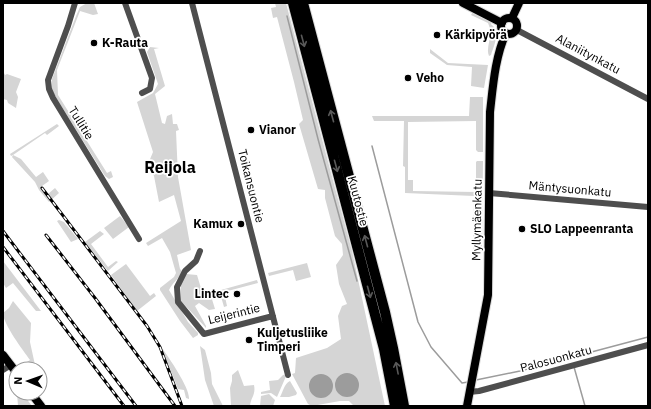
<svg xmlns="http://www.w3.org/2000/svg" width="651" height="409" font-family="'IBM Plex Sans',sans-serif">
  <style>
    .green { fill: #d5d5d5 }
    .water { fill: #9c9c9c }
    .lines { fill: none; stroke-linecap: round; stroke-linejoin: round }
    .stream { stroke: #9c9c9c; stroke-width: 1.5 }
    .major-casing { stroke: #dbdbdb; stroke-width: 10 }
    .highway-casing { stroke: #dbdbdb; stroke-width: 12 }
    .minor { stroke: #4e4e4e; stroke-width: 6 }
    .major { stroke: #000; stroke-width: 8 }
    .highway { stroke: #000; stroke-width: 10 }
    .rail-casing { stroke: #000; stroke-width: 3 }
    .rail { stroke: #fff; stroke-width: 1.5; stroke-dasharray: 4.5; stroke-linecap: butt }
    .oneway { stroke: #595959 }
    .poi-dot { fill: #000; stroke: #fff; stroke-width: 1.5 }
    .labels { text-anchor: middle; stroke-width: 3.5; stroke-linejoin: round; paint-order: stroke }
    .poi-label { font-size: 12px; font-weight: bold; fill: #000; stroke: #fff; text-anchor: start }
    .street-label { font-size: 12px; fill: #000; stroke: #fff }
    .district-label { font-size: 16px; font-weight: bold; fill: #000; stroke: #fff }
  </style>
  <rect width="100%" height="100%" fill="#fff"/>
  <path class="green" d="M87,3H94L98,14L93,15L80,11L57,70L58,95L107,173L111,171L113,177L109,179L105,176L55,96L52,89V79L76,16L80,7Z
    M275,3H286L335,188L352,251L385,406H354L349,401H340L312,406L308,404L292,374L295,373L296,358L327,348L341,339L338,316L342,306L347,304L339,284L336,265L343,255L342,244L335,236L325,198V190L318,189L299,124L303,120L294,82L277,17L273,18L271,8L276,7Z
    M473,12L492,21L491,24C501,32 494,45 491,55L489,56C485,47 494,36 488,23L471,15Z
    M150,47L159,48L154,49L165,86L155,94L162,123L165,124L167,116L172,114L173,124H177L179,130L176,131L178,177L191,250L177,255L180,269L182,271C179,279 172,283 169,290L188,322L198,333V335L193,338L180,321L160,290V288L174,277L176,273L170,252L162,238L148,246L146,243L181,221L174,195L159,202L154,176L148,164L153,152L137,102L153,93L158,84L147,52Z
    M430,49L448,63L488,65L484,88L471,86L472,67L447,65L430,53Z
    M3,71L5,75L7,74L21,79L16,92L18,97L16,108L8,103L7,100L3,99Z
    M470,97H483V152H478L476,150V121L408,122V180H413V191L476,192V162L477,161H483L482,249H473L474,196L405,193V167L403,166L404,121H374L372,116H469Z
    M57,124L59,126L47,135L45,133L13,155L21,159L36,177L43,172L49,181L42,186L48,194L55,188L59,193L49,202L39,190L35,182L12,157L13,155L11,156L10,154Z
    M120,216L129,227L113,239L104,228Z
    M59,220L64,222L78,239L71,242L57,221Z
    M100,231L104,234L91,244L108,267L116,261L118,262L108,271L85,242Z
    M3,261L41,311H36L13,283L6,288L3,283Z
    M307,263L311,277L296,281L293,270L269,276L268,273Z
    M126,264L150,296L154,293L156,296L137,311L111,275Z
    M186,274L197,275L203,295L257,280L258,283L224,292L227,306L224,307L220,293L211,296L215,309L209,310L199,303L195,306L206,326V328L181,301V283Z
    M13,301L31,323L30,342L35,365L33,369H18V368L30,360C23,350 3,324 3,313L9,308Z
    M200,346L205,350L211,373L212,384L223,406H214L205,380Z
    M162,348C169,358 190,388 189,399L186,398L184,390L178,389Z
    M238,370L244,386L254,385C256,395 251,397 250,406H228L231,405L230,388L232,381V375Z
    M287,374L277,397L271,393L261,394V392L270,390L269,381L278,380L283,375Z
    M290,381L297,393L296,395L289,397H280C283,392 284,384 290,381Z
    M17,393H22L32,406H18Z
    M269,394L275,400L273,406H260L261,396Z"/>
  <path class="water" d="M335 385a12 12 0 1 1 24 0a12 12 0 1 1-24 0Z
    M309 386a12 12 0 1 1 24 0a12 12 0 1 1-24 0Z"/>
  <g class="lines">
    <path class="stream" d="M287,16L318,139L357,281
      M372,146L418,322L431,347L462,383L468,382
      M574,367L585,406
      M476,380L520,371L648,337"/>
    <defs>
      <path id="major" d="M463,3L502,23
        M501 26a8 8 0 1 1 16 0a8 8 0 1 1-16 0Z
        M512,18L519,3
        M3,355L16,372
        M31,393L41,406
        M467,406L488,295L490,112C493,86 495,57 506,33"/>
      <path id="highway" d="M293,3L384,349L395,406
        M303,3L385,312L393,348L404,406"/>
    </defs>
    <use href="#major" class="major-casing"/>
    <use href="#highway" class="highway-casing"/>
    <path class="minor" d="M75,3L68,26L48,80L49,89L53,98L139,239
      M125,3L152,78L150,89L142,93
      M192,3L288,375
      M517,30L648,99
      M489,193L648,207
      M200,251L196,261L185,271L177,287L178,302L204,334L273,316
      M3,370L11,365
      M469,392L479,391L648,345"/>
    <use href="#major" class="major"/>
    <use href="#highway" class="highway"/>
    <defs>
      <path id="rail" d="M42,188L147,326L160,347L182,406
        M3,231L136,406
        M46,235L95,298L175,406
        M3,247L124,406"/>
    </defs>
    <use href="#rail" class="rail-casing"/>
    <use href="#rail" class="rail"/>
  </g>
  <defs><path id="oneway-shaft" d="M-6 0H5M1.5-3L5.5 0L1.5 3" fill="none" stroke-width="1.6" stroke-linecap="round" stroke-linejoin="round"/></defs>
  <g class="oneway">
    <use href="#oneway-shaft" transform="translate(303 41) rotate(75)"/>
    <use href="#oneway-shaft" transform="translate(332 116) rotate(-105)"/>
    <use href="#oneway-shaft" transform="translate(336 166) rotate(75)"/>
    <use href="#oneway-shaft" transform="translate(366 241) rotate(-105)"/>
    <use href="#oneway-shaft" transform="translate(369 292) rotate(75)"/>
    <use href="#oneway-shaft" transform="translate(397 368) rotate(-101)"/>
  </g>
  <g class="poi-dot">
    <circle cx="437" cy="35" r="4"/>
    <circle cx="94" cy="43" r="4"/>
    <circle cx="408" cy="78" r="4"/>
    <circle cx="251" cy="130" r="4"/>
    <circle cx="241" cy="224" r="4"/>
    <circle cx="522" cy="229" r="4"/>
    <circle cx="237" cy="294" r="4"/>
    <circle cx="249" cy="340" r="4"/>
  </g>
  <g class="labels">
    <g class="poi-label">
      <text x="445" y="39">Kärkipyörä</text>
      <text x="102" y="47">K-Rauta</text>
      <text x="416" y="82">Veho</text>
      <text x="259" y="134">Vianor</text>
      <text x="233" y="228" text-anchor="end">Kamux</text>
      <text x="530" y="233">SLO Lappeenranta</text>
      <text x="229" y="298" text-anchor="end">Lintec</text>
      <text x="257" y="337">Kuljetusliike<tspan x="257" dy="14">Timperi</tspan></text>
    </g>
    <g class="street-label">
      <text transform="translate(588 54) rotate(28)" y="4">Alaniitynkatu</text>
      <text transform="translate(81 123) rotate(58)" y="4">Tullitie</text>
      <text transform="translate(251 186) rotate(76)" y="4">Toikansuontie</text>
      <text transform="translate(570 189) rotate(5)" y="4">Mäntysuonkatu</text>
      <text transform="translate(358 201) rotate(75)" y="4">Kuutostie</text>
      <text transform="translate(477 220) rotate(-89)" y="4">Myllymäenkatu</text>
      <text transform="translate(234 314) rotate(-14)" y="4">Leijerintie</text>
      <text transform="translate(556 359) rotate(-15)" y="4">Palosuonkatu</text>
    </g>
    <g class="district-label">
      <text x="170" y="173">Reijola</text>
    </g>
  </g>
  <rect width="651" height="409" fill="none" stroke="#000000" stroke-width="8"/>
  <g transform="translate(28 381) rotate(272)"><circle r="19" fill="#ffffff" stroke="#999999"/>
  <path d="M0-3L7 15L0 10L-7 15Z" fill="#000000"/>
  <text y="-6" font-size="11" font-weight="bold" text-anchor="middle" fill="#000000">N</text>
  </g>
</svg>
